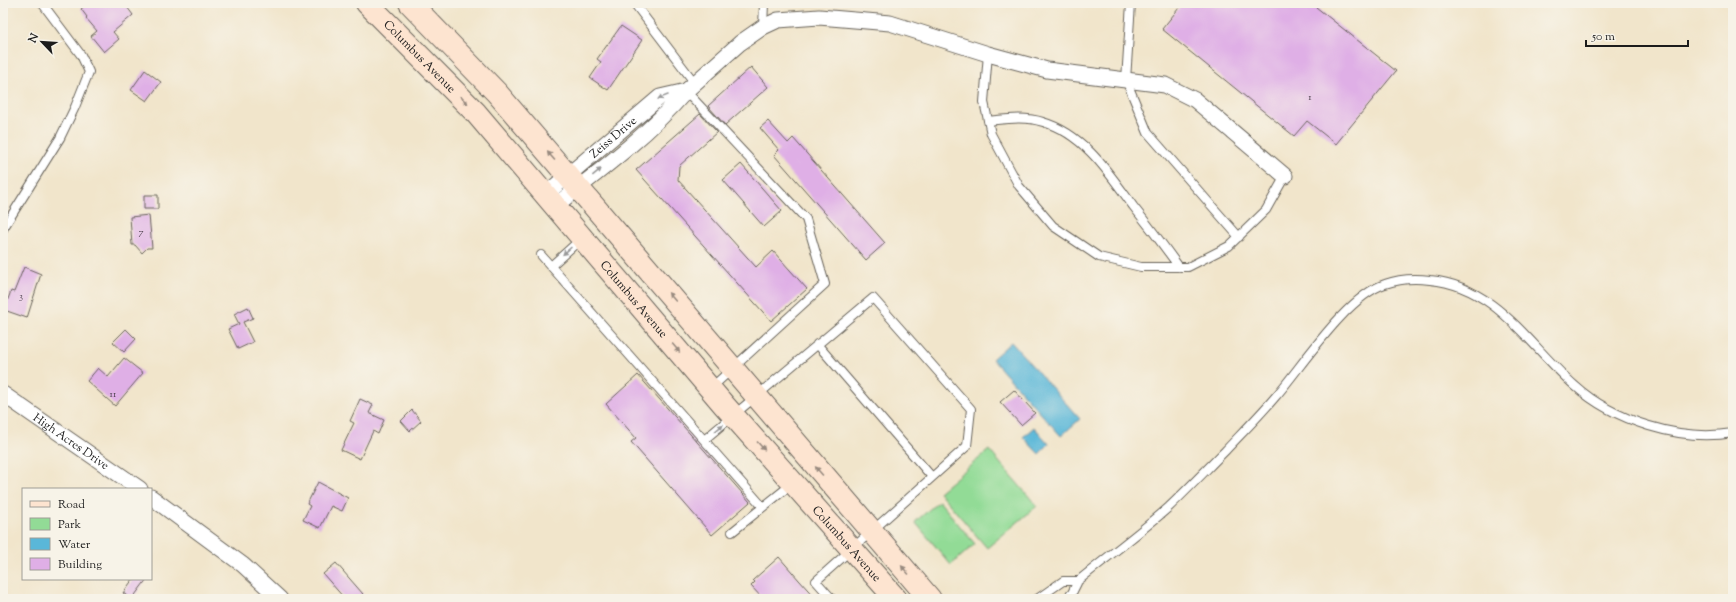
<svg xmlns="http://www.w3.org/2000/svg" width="1736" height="602" font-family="'Sorts Mill Goudy',serif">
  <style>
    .green { fill: #92db96; stroke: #577c59 }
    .water { fill: #5ab7d8; stroke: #3b6a7a }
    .building { fill: #dfafe6 }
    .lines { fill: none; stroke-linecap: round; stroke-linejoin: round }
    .lane-casing { stroke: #676259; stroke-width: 10 }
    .street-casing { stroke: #676259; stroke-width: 17 }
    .secondary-casing { stroke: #676259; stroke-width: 24 }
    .lane { stroke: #fff; stroke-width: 8 }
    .street { stroke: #fff; stroke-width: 15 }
    .secondary { stroke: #fde4d0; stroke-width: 22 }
    .oneway { fill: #999 }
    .oneway2 { fill: #988a7f }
    .labels { text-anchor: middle; stroke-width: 3; stroke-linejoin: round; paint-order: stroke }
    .number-label { font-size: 10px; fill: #4d414e }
    .street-label { font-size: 12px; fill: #1c1c1c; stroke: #f7f3e8 }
  </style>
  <rect width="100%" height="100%" fill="#f7f3e8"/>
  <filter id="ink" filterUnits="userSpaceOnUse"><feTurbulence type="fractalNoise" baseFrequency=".025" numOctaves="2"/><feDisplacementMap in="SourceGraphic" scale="8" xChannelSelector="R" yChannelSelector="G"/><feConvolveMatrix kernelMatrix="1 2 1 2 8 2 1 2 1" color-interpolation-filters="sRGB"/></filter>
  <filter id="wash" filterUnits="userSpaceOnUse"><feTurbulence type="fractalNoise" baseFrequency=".012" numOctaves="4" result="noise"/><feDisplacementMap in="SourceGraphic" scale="16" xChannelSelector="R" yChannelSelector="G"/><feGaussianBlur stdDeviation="0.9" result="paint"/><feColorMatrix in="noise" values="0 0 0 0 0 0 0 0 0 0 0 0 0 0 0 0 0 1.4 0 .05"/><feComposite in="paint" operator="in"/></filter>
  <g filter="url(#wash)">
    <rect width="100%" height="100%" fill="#f1e5cb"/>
    <path class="green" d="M989,450L1037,506L987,548L939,492Z
      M939,501L975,544L951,565L915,522Z"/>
    <path class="water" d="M1011,342L1080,419L1061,436L992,359Z
      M1034,427L1049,444L1039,454L1023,437Z"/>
    <g id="blocks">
      <path class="building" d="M88,3H124L133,15L113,32L119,39L104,52L91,36L97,31L86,18L87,17L81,9Z
        M1183,3H1311L1396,71L1336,144L1307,121L1294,136L1162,29Z
        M621,26L642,40L608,90L590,78L601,62L597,59Z
        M751,67L768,87L725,125L708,106Z
        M145,70L161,82L147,101L131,90Z
        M700,114L717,132L679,166L678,180L756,267L773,251L807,289L771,321L636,170Z
        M768,121L788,143L793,138L885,243L866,260L774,155L779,150L760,128Z
        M741,164L782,211L764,227L723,180Z
        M144,195H158V209H144Z
        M149,215L152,248H147L142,253L135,245H132L130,217Z
        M24,267L41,274L27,318L4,310L11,291L14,292Z
        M248,307L253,318L243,322L253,342L238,349L228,329L239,324L234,314Z
        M126,329L136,339L124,352L113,342Z
        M124,358L143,373L115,406L87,381L98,368L108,377Z
        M638,375L750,502L712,535L631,442L636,438L606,404Z
        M1014,390L1035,413L1021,425L1000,402Z
        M360,399L373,405L369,413L384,420L378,434L373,431L360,459L341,450L354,423L350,421Z
        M412,410L421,421L410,431L401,421Z
        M318,482L348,498L342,511L331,506L320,528L303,520L310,506L307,504Z
        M779,557L799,580L816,599H763L751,586L755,582L753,580Z
        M336,563L363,594L357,599H345L323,574Z
        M133,579H147L132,599L123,593Z"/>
    </g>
  </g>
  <g filter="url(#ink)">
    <use href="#blocks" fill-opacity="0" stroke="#676259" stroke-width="1"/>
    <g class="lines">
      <defs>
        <path id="lane" d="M634,3L694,82
          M1131,3L1126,80L1148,133L1239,237
          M763,27L764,3
          M988,54L984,102L991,134L1019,186L1053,226L1099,257L1141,267H1188L1229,246L1266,210L1285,176
          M686,91L806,219L825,284L711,388
          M988,121C1007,119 1025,116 1043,122C1084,134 1109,173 1133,206C1149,226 1164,246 1179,267
          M3,229L60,138L75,107L89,72L81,55L42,3
          M541,255L763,507
          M551,266L582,238
          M817,344L932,477
          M704,440L873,298L971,409L967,446L816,581L832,599
          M732,532L793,483
          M1037,599L1063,581H1078
          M1066,599L1072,593L1078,581C1108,556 1140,533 1169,507C1188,489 1206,470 1225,451C1242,433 1260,415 1276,396C1302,366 1347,296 1385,284C1399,279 1415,278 1430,280C1496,286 1529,345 1574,385C1614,421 1680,442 1733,433"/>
        <g id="street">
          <path d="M686,91L740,43L763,27L778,20L819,17L890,23L988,54L1047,70L1165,85L1195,100L1285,176"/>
          <path id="s1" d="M546,194L660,97L686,91C648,135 601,170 556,205"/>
          <path id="s2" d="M3,394L140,489"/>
          <path d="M151,497L243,565L280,599"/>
        </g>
        <g id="secondary">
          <path id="s3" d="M367,3L476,113L724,405L896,599"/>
          <path d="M410,3L497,93L930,599"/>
        </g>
      </defs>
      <use href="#lane" class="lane-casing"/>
      <use href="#street" class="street-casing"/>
      <use href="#secondary" class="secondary-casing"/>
      <use href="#lane" class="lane"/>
      <use href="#street" class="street"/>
      <use href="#secondary" class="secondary"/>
    </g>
    <defs><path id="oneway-solid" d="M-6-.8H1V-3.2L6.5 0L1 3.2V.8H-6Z"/></defs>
    <g class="oneway">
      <use href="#oneway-solid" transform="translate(663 97) rotate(158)"/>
      <use href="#oneway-solid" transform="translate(597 172) rotate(-39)"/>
      <use href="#oneway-solid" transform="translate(567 251) rotate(138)"/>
      <use href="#oneway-solid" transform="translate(719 428) rotate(-40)"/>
    </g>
    <g class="oneway2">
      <use href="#oneway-solid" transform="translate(464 100) rotate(46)"/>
      <use href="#oneway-solid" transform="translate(551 156) rotate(-131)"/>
      <use href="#oneway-solid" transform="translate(672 297) rotate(-130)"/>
      <use href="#oneway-solid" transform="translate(676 348) rotate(50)"/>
      <use href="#oneway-solid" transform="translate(761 446) rotate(48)"/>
      <use href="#oneway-solid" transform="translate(819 471) rotate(-131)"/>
      <use href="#oneway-solid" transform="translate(905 570) rotate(-131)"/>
    </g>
  </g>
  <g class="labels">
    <g class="number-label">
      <text x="1310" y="100">1</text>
      <text x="141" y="235">7</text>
      <text x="21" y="299">3</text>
      <text x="113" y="397">11</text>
    </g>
    <g class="street-label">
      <text dy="4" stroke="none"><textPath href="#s3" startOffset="75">Columbus Avenue</textPath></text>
      <text dy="4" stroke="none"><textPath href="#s1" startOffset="88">Zeiss Drive</textPath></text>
      <text dy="4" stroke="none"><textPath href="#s3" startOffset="399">Columbus Avenue</textPath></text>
      <text dy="4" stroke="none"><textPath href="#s2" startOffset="83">High Acres Drive</textPath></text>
      <text dy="4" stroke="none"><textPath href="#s3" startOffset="723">Columbus Avenue</textPath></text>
    </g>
  </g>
  <rect width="1736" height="602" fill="none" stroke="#f7f3e8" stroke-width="16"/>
  <rect x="22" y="488" width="130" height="92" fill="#f7f3e8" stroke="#9f9d96"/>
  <rect x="30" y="501" width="20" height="6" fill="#fde4d0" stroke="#9f9d96"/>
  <text x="58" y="508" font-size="12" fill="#1c1c1c">Road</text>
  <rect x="30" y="518" width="20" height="12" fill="#92db96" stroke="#9f9d96"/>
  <text x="58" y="528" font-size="12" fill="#1c1c1c">Park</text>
  <rect x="30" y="538" width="20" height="12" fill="#5ab7d8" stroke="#9f9d96"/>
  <text x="58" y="548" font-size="12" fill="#1c1c1c">Water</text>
  <rect x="30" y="558" width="20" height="12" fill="#dfafe6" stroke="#9f9d96"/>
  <text x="58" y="568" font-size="12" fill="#1c1c1c">Building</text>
  <g transform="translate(42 42) rotate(295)" stroke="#f7f3e8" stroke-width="3" paint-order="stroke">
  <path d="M0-3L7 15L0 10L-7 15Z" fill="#1c1c1c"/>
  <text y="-6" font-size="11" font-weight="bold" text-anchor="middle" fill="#1c1c1c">N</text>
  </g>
  <path d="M1586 40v6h102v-6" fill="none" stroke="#1c1c1c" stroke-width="2"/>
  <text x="1592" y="40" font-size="12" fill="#1c1c1c" stroke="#f7f3e8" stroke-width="3" paint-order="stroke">50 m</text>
</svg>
